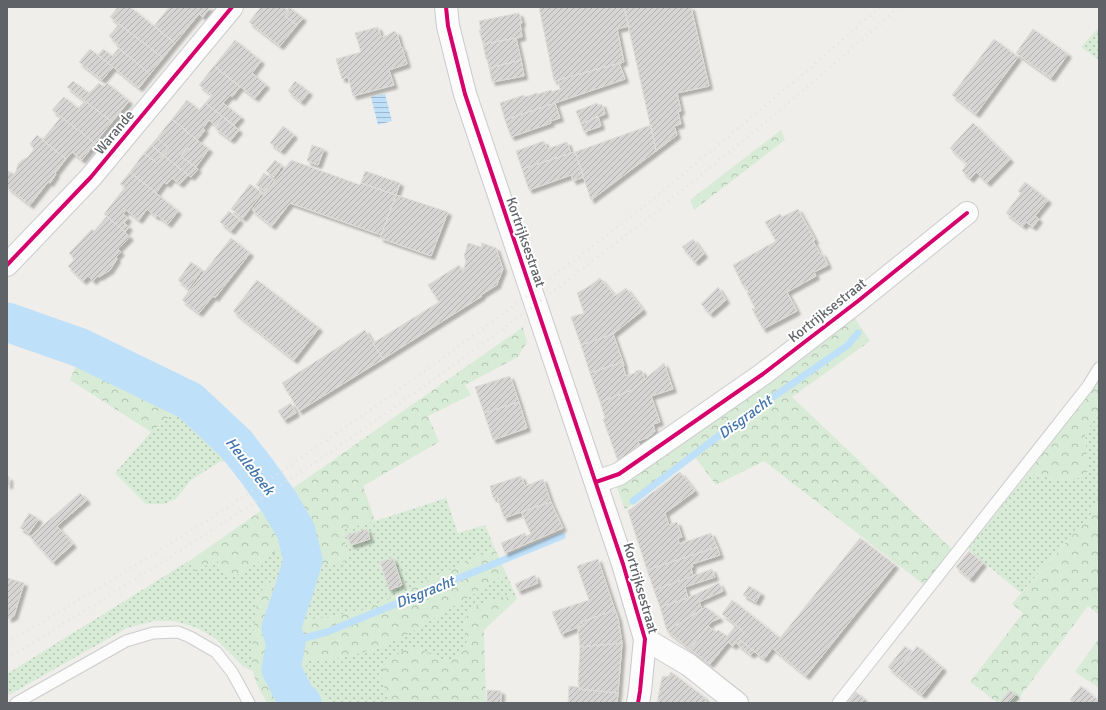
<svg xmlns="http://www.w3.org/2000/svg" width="1106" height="710" font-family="Signika,sans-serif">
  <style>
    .grass { fill: url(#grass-dots) }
    .forest { fill: url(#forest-crowns) }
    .water { fill: url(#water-rules) }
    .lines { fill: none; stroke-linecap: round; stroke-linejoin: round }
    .stream { stroke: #bfe0f9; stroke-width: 7 }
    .river { stroke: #bfe0f9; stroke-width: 39 }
    .building { fill: url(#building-hatch); stroke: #deddd9; filter: url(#shadow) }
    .lane-casing { stroke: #cbcccc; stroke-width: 13 }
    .street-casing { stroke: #cbcccc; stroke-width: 24 }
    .secondary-casing { stroke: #cacacb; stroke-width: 24 }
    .lane { stroke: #fdfcfc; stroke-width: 11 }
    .street { stroke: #fdfcfc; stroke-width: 22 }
    .secondary { stroke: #fdfcfc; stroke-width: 22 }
    .rail { stroke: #e4e4e4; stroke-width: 3; stroke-dasharray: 1 5; stroke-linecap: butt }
    .cycleway-casing { stroke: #fff; stroke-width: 6 }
    .cycleway { stroke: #d6006c; stroke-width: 4 }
    .labels { text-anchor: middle; stroke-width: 4; stroke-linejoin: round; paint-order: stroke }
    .street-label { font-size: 14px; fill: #5f6368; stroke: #fff }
    .water-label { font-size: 15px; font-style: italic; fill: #4174aa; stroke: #fff }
  </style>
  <defs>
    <pattern id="grass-dots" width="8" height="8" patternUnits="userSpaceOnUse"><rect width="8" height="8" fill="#d8ebd6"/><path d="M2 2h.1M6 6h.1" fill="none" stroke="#b2c2b1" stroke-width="1.8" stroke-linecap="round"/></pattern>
    <pattern id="forest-crowns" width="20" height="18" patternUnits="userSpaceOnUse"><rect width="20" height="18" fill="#d8ebd6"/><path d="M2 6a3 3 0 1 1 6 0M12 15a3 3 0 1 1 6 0" fill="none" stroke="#b2c2b1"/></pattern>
    <pattern id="water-rules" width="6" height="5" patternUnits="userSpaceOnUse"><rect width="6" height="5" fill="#bfe0f9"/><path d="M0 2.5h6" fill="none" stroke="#9eb9cd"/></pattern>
    <pattern id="building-hatch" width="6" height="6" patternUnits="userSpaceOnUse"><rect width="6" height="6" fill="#d6d5d3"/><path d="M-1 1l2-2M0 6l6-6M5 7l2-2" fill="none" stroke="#b1b0af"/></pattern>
    <filter id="shadow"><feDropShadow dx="3.5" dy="3.5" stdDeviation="1" flood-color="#0004"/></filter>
  </defs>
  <rect width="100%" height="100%" fill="#efeeea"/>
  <path class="grass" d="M1099,27V60L1081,47Z
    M178,407L212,436L238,464L221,461L191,480L176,499L164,504H146L115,473L151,432L174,413Z
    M1099,414V496L1092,513L1021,593L968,549L1028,473L1063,481L1087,456L1085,435L1095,417Z
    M446,498L458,533L485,525L495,549L365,610L329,617L305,620L290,631L298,599L312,566L348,561L343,529L375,521Z
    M284,547L293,550L294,569L284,586L277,579L258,597L253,641L252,671L243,666L215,638L195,627L174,621H154L127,628L7,696V674L192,559L195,572L216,559L230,579Z
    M506,573L517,599L510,597L464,620L467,640L466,649L450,661L438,659L420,648L389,703H328L302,671L310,660L341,658L379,648L408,634L469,597Z"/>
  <path class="forest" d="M781,130L785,140L694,210L690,200Z
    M852,314L870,341L792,397L955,552L927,587L764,461L716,485L695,457L625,510L616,485Z
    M523,327L527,342L518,357L465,385L471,395L428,416L439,442L363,486L375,521L343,529L348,561L294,569L293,550L284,547L230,579L216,559L195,572L192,559Z
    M87,338L133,357L190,393L178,407L174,413L151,432L70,380Z
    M1099,377V414L1095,417L1085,435L1088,471L1077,479L1063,481L1028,473Z
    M1099,496V615L1088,606L1015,703H998L970,682L1023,613L1012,604L1092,513Z
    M495,549L506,573L469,597L408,634L379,648L341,658L310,660L302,671L328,703H311L304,697L295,683L287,660L290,631L305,620L329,617L365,610Z
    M277,579L284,586L273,619V649L276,670L284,693L293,703H268C261,695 256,683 253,672C250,664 255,603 259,596C264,586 267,583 277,579Z
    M510,597L517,599L484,630L486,703H389V701L381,677L384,664L405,649L420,648L438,659L450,661L466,649L467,640L464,620L473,608L489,601Z
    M1099,638V688L1075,672Z"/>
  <path class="water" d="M385,94L392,121L378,125L371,97Z"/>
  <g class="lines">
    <path class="stream" d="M633,501L733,425L848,345L858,333
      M286,643L327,632L562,536"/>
    <path class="river" d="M7,322L81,348L190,401L236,444L257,471L279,502L296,531L303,560L294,590L281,628L286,643L281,669L296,698L302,703"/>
  </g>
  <path class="building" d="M118,7H130L175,43L163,58L110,17Z
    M169,7H210L203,17L199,14L175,43L154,26Z
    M261,7H283L289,11L285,16L297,25L280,46L249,22Z
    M289,7L303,18L297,25L285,16L289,11L287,10Z
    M539,7H624L629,26L617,29L624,62L554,81Z
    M624,7H691L709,86L677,93L681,111L678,112L681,124L674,126L677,135L656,151Z
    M519,13L522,23H520L522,37L483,44L479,30H481L479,21Z
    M119,24L163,58L150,74L116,46L118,44L109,36Z
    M378,27L381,37L388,35L394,31L397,33L401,48L402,47L407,64L389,70L394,85L353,96L348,77L342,79L336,59L361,52L355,33Z
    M1033,29L1068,54L1051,78L1016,53Z
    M516,38L521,60L489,68L487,59H486L483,44Z
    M994,39L1018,57L976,114L952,95Z
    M235,40L261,61L252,73L266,85L255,98L214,66Z
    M119,48L150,74L139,88L98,55L103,49L112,56Z
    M90,49L113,67L102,80L79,62Z
    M521,60L524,76L492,82L489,68Z
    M619,63L625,79L505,120L500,103L524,95L525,97L537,93L538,94L551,90L552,92L560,89L558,80Z
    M214,66L240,87L232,97L230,95L223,103L241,117L234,125L205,103L212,95L199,85Z
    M73,81L89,93L99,83L104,87L107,83L129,101L112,122L67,87Z
    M295,81L309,92L301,102L288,91Z
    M64,97L78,108L85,101L112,122L95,143L52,110Z
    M187,100L199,110L205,103L223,117L216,126L209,120L203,128L205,130L197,140L172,119Z
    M555,103L560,118L550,121L551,123L511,137L505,120Z
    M597,103L598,105L602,104L605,114L581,124L576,111Z
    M598,116L601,126L584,132L581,124Z
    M61,117L95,143L82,160L72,152L66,159L42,140Z
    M223,117L239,130L231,140L215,128Z
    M172,119L197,140L190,150L187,148L181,156L198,169L191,177L163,155L169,148L157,138Z
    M973,123L1010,159L987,183L976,172L970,179L962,171L967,164L950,148Z
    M651,125L656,151L591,200L575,152Z
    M283,126L294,135L281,151L270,143Z
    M37,135L66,159L55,173L56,174L50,183L48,182L30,205L7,187V173L8,171L14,174L16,171L18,164L22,160L28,157L34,149L30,144Z
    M157,138L169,148L163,155L151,145Z
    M197,140L209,149L196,167L181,156L187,148L190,150Z
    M544,141L547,149L567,142L571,153L522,169L516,151Z
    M151,145L163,155L157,163L144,153Z
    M312,145L324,149L318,165L307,161Z
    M575,152L584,177L573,181L571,175L529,190L522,169Z
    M144,153L157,163L163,155L188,175L180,184L172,178L167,184L164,182L156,193L130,172Z
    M275,160L282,166L274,177L266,171Z
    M291,160L360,185L361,183L396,195L381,235L290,203L272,226L252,210Z
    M365,171L400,183L396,195L361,183Z
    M130,172L178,211L168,224L157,215L156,217L147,209L139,220L126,210L123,214L128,218L124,223L129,227L125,232L104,214L125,187L120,184Z
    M264,173L273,179L265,191L256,185Z
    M1025,182L1048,200L1035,216L1039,219L1033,227L1026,222L1023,226L1006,213L1021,193L1018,191Z
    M250,184L262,193L243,218L231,209Z
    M396,195L448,212L431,256L380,238Z
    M798,209L815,240L813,241L820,254L822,253L828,265L814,272L816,276L787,292L797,311L763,329L752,309L755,308L747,293L748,292L745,285L743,286L733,265L776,241L765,222L780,214L782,217Z
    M229,211L240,220L231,231L220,222Z
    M107,216L130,237L118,249L121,252L116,257L117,259L110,270L99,277L98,276L93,281L88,276L83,281L68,266L75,259L69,253L92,229L94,231Z
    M231,238L250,253L215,298L213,296L199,313L182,300Z
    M693,239L704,254L695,262L682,247Z
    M468,243L481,247L482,243L496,248L503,269L497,284H498L481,295L482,296L383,359L373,343L439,302L428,285L459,265L463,272L466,261L464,256Z
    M191,262L202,270L188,289L178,280Z
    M600,278L615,296L626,288L643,310L613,334L581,345L571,317L584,313L577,293L588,287Z
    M257,280L319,328L294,360L234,312V310Z
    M718,287L726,300L710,314L701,304Z
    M365,330L383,359L299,411L282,383Z
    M613,334L623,362L590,373L581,345Z
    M623,362L624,366H623L626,376L635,373L636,371L640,370L642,371L645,379L632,390L600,402L590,373Z
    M664,363L673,389L651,396L660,422L653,424L655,432L647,438L638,441L641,450L619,464L603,419L605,418L600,402L632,390Z
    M510,376L519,402L484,413L475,387Z
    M519,402L527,428L493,440L484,413Z
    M291,403L296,413L284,420L278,411Z
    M680,472L695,491L665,513L669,525L677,522L682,537L678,538L679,544L711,533L717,547L647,570L628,511Z
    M521,476L525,486L543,479L551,502L504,518L497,497L493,498L490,486Z
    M7,477H9V485H7Z
    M80,493L87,500L57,526L73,544L53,562L30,537Z
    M551,502L563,528L505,553L501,543L525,533L526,536L531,534L521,512Z
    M29,513L39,519L29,533L20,528Z
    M367,529L370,539L351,545L347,535Z
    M860,538L895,565L806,676L772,648Z
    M717,547L720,555L692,564L693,567L691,568L693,576L654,590L647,570Z
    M969,551L983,563L970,579L956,567Z
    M393,558L402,585L389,590L380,562Z
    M598,559L615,610L581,622L583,625L561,634L552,612L589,600L577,566Z
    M712,569L715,577L685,587L688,598L660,607L654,590Z
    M535,575L538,583L518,591L515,584Z
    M7,578L24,583L14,616L8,619Z
    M719,583L723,591L699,602L702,609L667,631L660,607L688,598Z
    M749,586L761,593L756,602L743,595Z
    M732,600L746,611L736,625L722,614Z
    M706,607L720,618L711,622L690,649L667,631Z
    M615,610L618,618L622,643L580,647L578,628L583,625L581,622Z
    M746,611L780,638L764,659L738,639L744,632L736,625Z
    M736,625L744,632L733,646L728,642L710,664L690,649L708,626L716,632L718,630L725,635L723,637L725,639Z
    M740,640L754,651L751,655L737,644Z
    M622,643L618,693L579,689V685H578L580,647Z
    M905,646L912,652L896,674L888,667Z
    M917,646L943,668L922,695L896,674Z
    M671,672L704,697L707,703H657L662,677L664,676L666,677L670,675V673Z
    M569,686L579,687V689L618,693L617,703H568Z
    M1081,686L1099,701V703H1073L1070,700Z
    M487,690L501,691V703H487Z
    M1010,690L1016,695L1008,703H1001L1000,702Z
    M856,692L864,699L861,703H847Z"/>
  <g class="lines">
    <defs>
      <path id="lane" d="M16,703L126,641L153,633L178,632L190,637L216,652L232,672L249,703
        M838,703L1088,386L1099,368"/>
      <path id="street" d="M7,265L91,177L232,7
        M596,482L619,474L763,374L858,301L967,213
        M645,639L689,665L737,703"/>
      <path id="secondary" d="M446,7L448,26L465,94L623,564L645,639L640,691L638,703"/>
    </defs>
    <use href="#lane" class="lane-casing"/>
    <use href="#street" class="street-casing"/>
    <use href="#secondary" class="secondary-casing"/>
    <use href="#lane" class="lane"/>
    <use href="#street" class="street"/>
    <use href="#secondary" class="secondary"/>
    <path class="rail" d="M7,643L92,592L200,525L278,474L390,396L488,325L592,247L653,199L807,71L880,7
      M7,658C50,633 92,606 135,579C407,410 660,219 899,7"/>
    <defs>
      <path id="cycleway" d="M446,7L448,26L465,94L623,564L645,639L640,691L638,703
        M7,265L91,177L232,7
        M596,482L619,474L763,374L858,301L967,213"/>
    </defs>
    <use href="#cycleway" class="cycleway-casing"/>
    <use href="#cycleway" class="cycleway"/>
  </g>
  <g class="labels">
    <g class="street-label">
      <text transform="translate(114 132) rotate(-50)" y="5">Warande</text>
      <text transform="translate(526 242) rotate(71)" y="5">Kortrijksestraat</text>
      <text transform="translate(827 310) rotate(-38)" y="5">Kortrijksestraat</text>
      <text transform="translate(641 588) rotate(74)" y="5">Kortrijksestraat</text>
    </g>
    <g class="water-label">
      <text transform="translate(745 417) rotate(-36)" y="5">Disgracht</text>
      <text transform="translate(250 466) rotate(52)" y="5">Heulebeek</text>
      <text transform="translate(425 592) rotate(-22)" y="5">Disgracht</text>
    </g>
  </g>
  <rect width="1106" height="710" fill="none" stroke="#5f6368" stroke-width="16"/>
</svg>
